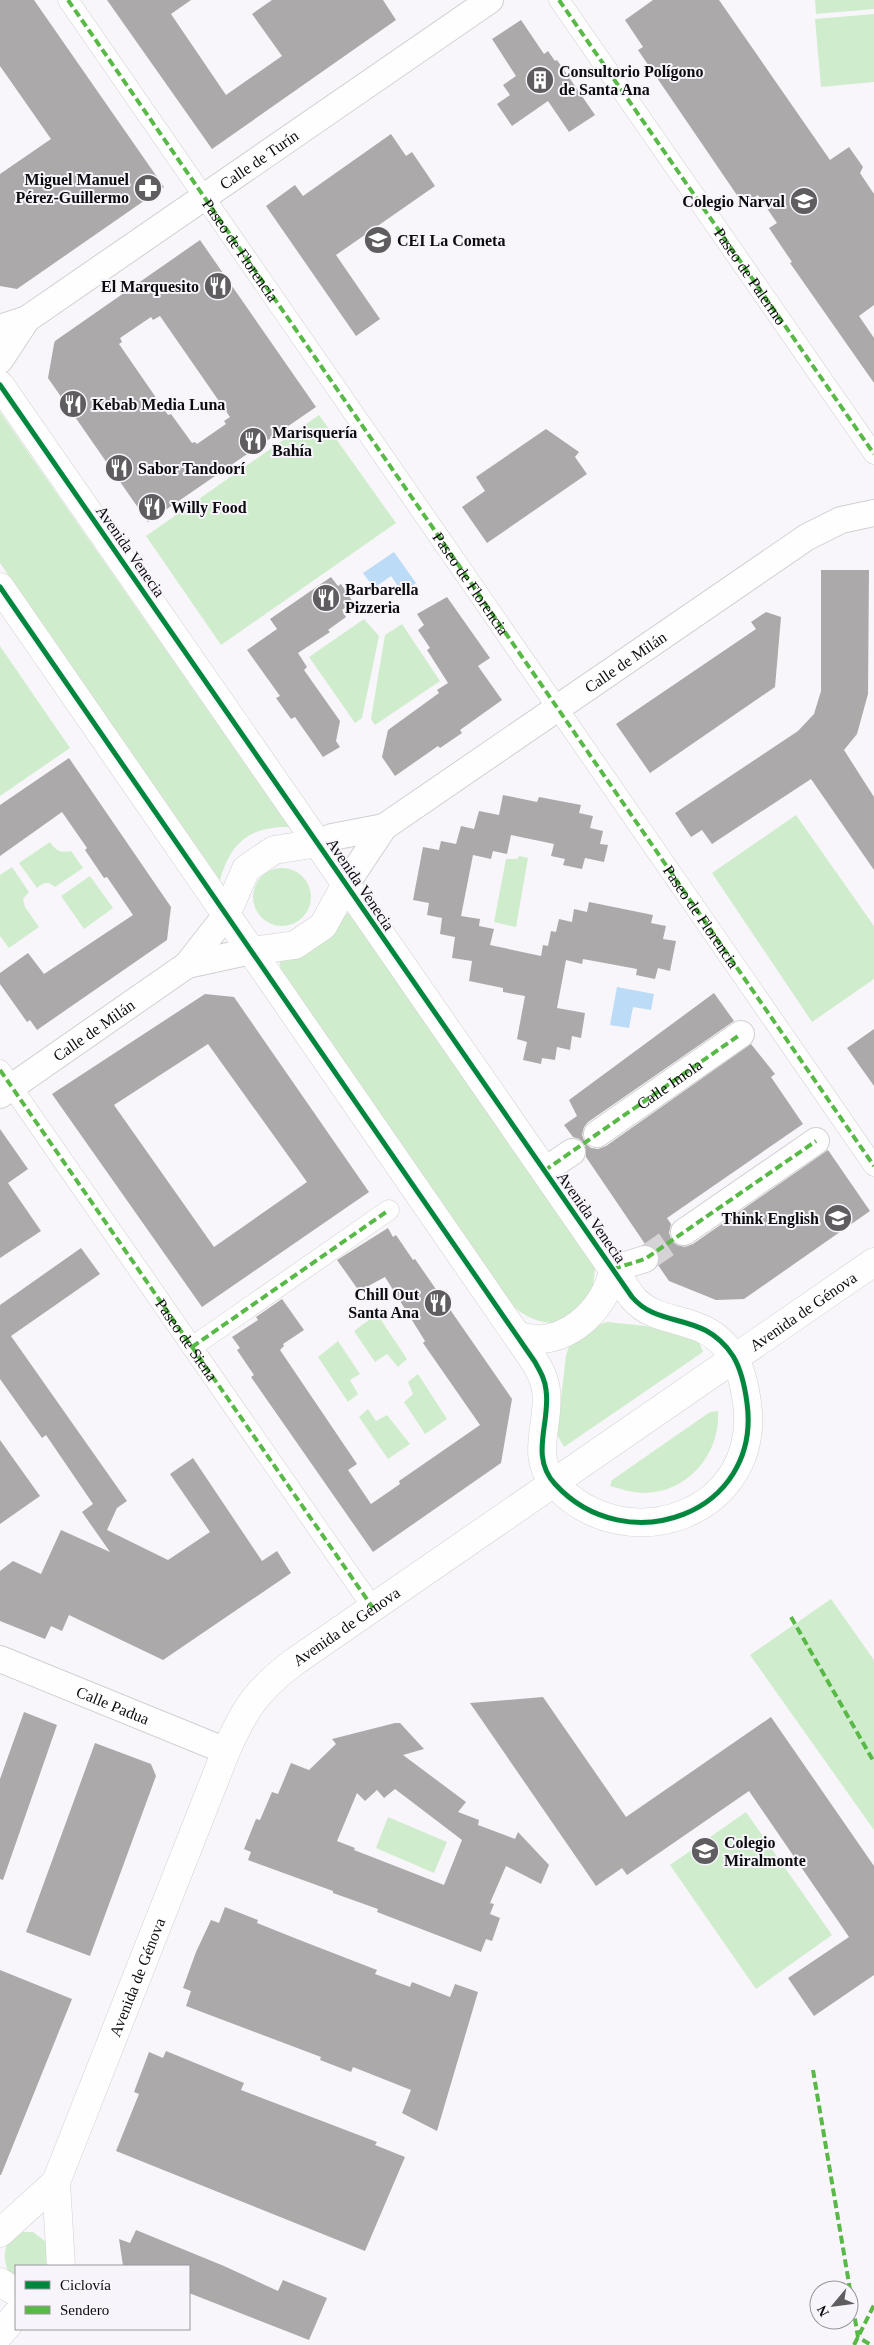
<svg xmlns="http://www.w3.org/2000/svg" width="874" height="2345" font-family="'Times New Roman',serif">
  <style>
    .green { fill: #cfedcc }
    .water { fill: #bcdbf7 }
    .building { fill: #aba9aa; fill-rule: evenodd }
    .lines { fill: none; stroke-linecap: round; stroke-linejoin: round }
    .minor-tunnel { stroke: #d5d3d6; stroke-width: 26; stroke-dasharray: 26 13; stroke-linecap: butt }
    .pedestrian-casing { stroke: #d0d0d2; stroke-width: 21 }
    .minor-casing { stroke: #d0d0d2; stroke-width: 28 }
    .tertiary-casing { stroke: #d0d0d2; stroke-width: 29 }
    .pedestrian { stroke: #fefefe; stroke-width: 20 }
    .minor { stroke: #fefefe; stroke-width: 26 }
    .tertiary { stroke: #fefefe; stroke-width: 28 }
    .quiet { stroke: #58b947; stroke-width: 4; stroke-dasharray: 8 4; stroke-linecap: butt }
    .cycleway-casing { stroke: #f7f5fb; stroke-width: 8 }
    .cycleway { stroke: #00873e; stroke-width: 5 }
    .labels { text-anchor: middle; stroke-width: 4; stroke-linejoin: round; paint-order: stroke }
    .poi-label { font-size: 16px; font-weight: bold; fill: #0c0b0d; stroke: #f7f5fb; text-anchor: start }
    .street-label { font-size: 16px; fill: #0c0b0d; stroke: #f7f5fb }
  </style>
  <rect width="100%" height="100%" fill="#f8f6fa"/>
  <path class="green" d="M815,0H874V9L816,14Z
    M874,14V82L821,87L815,19Z
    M0,412L289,827C249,827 231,842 220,880L0,563Z
    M319,415L396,523L221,645L146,536Z
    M364,619L379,636L362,718L355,723L309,657Z
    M402,624L440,681L375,725L371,719L385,635Z
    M0,646L70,748L0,796Z
    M796,815L874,926V979L812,1022L712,873Z
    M50,842C56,851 60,853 71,851L83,868L55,887C48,881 44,882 37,888L19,863Z
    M519,856L528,858L516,927L494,922L506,859H517Z
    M12,867L29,892L23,899L25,907L39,927L9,948L0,936V875Z
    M253 897a29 29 0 1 1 58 0a29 29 0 1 1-58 0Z
    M90,876L113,908L84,929L61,896Z
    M348,913L352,915L595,1268L592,1295L559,1323C538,1323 526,1318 511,1304L281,971L279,960C301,954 319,949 334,932C339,926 342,917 348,913Z
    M377,1314L407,1359L398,1367L387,1354L375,1362L354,1331Z
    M607,1322L646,1326L699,1342L703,1352L564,1447L557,1435L566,1355L572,1338L586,1329Z
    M338,1341L360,1374L350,1380L358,1394L348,1402L318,1357Z
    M418,1374L447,1419L425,1434L404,1402L413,1394L408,1382Z
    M368,1409L376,1421L387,1415L410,1444L388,1459L359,1417Z
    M718,1411C721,1454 687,1493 644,1493C632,1493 621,1489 610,1486L612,1480L710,1412Z
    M831,1599L874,1660V1830L750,1655Z
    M746,1812L832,1935L756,1989L670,1865Z
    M388,1817L447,1842L434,1873L376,1848Z
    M23,2232H33L46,2242L50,2266H16V2282C0,2266 0,2239 23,2232Z"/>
  <path class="water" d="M394,552L416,583L402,592L391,576L374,588L363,573Z
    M617,987L654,994L651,1010L633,1007L629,1028L610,1025Z"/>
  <path class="building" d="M0,0H34L164,187L17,289L0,286V174L51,139L0,66Z
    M107,0H191L171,14L226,95L282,56L252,14L272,0H383L396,20L212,149Z
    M653,0H719L830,160L849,147L863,167L860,173L874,194V305L859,316L874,338V383L790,263L792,262L769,228L777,223L758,195L743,204L638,50L643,47L625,20Z
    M521,20L544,54L548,51L555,61L557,60L595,115L569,132L548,101L512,126L497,104L510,95L503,85L516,76L492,39Z
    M391,134L406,156L412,152L435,186L336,255L380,319L356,336L266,206L295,185L303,196Z
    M200,240L316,407L148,522L48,378L54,344L55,341ZM160,316L230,417L224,421L226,424L197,444L195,442L192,443L171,414L168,415L119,344L122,342L120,338L151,317L153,320Z
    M546,429L579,452L575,457L587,474L487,543L462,507L485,491L476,477Z
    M821,570H869L868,694L857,734L844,750L874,797V870L811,779L712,844L702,830L691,837L675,813L798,731L814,714L821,691Z
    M331,577L338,586L341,584L353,602L342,610L346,617L328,630L330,632L298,653L307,667L304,670L340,721L336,741L340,747L323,757L295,717L291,719L276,698L280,696L247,650L277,629L270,619Z
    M447,597L490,658L478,666L502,700L460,730L462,733L440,748L438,746L395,776L382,757L388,730L439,693L437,690L448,683L427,650L430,648L418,630L424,625L417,614Z
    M766,612L781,617L775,687L650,773L616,724L756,629L751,622Z
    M69,758L171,907L167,940L37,1030L30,1020L27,1022L0,984V973L28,953L44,974L133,915L107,877L104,878L85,850L87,848L62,812L0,856V805Z
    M503,795L537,802L539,797L581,805L579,813L593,816L590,828L603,831L600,844L608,845L604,862L585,858L582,869L563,865L565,859L551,856L554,844L511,835L507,854L493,851L491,859L473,855L461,916L480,919L479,926L494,929L490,945L541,956L543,945L548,946L551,931L556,932L559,919L572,922L574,909L587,912L589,902L653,915L651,923L666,926L663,939L676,941L670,971L658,968L655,979L636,975L637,969L583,959L582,964L566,960L557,1008L585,1013L581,1038L572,1036L570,1050L557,1047L555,1060L542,1058L541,1064L523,1060L527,1042L517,1039L525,996L503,992V988L469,981L472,961L452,958L455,937L440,934L442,918L427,915L429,903L413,900L423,847L439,850L441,841L456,844L461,826L474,829L479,811L499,815Z
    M714,993L734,1021L588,1122L584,1127L582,1135L585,1143L591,1148L598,1149L606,1146L751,1044L775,1074L771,1077L803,1124L667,1218L671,1224L669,1233L672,1241L677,1245L685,1247L693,1244L828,1150L870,1211L744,1299L716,1300L669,1281L658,1265L659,1255L655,1248L645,1244L586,1157L585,1144L579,1139L573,1137L564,1125L577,1116L569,1100Z
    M205,994L234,997L369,1192L202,1307L52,1094ZM208,1044L307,1182L214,1247L114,1105Z
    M874,1029V1086L847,1048Z
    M0,1129L28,1169L8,1183L41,1231L0,1258Z
    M388,1228L393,1237L396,1235L413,1260L415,1259L512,1399L501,1463L373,1552L251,1377L254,1375L237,1350L240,1348L232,1337L258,1320L256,1317L282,1299L304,1330L283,1344L284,1346L280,1350L357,1464L348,1470L371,1504L400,1484L399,1481L480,1425L423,1343L425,1341L385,1277L359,1291L337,1260Z
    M81,1248L100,1274L11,1336L127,1501L117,1508L107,1530L168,1560L210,1532L170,1474L193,1458L262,1561L277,1551L291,1573L163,1660L69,1615L62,1631L51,1626L45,1639L0,1621V1571L13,1561L41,1574L61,1530L110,1552L82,1512L93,1504L46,1435L42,1438L0,1379V1305Z
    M0,1440L40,1496L0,1524Z
    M543,1697L626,1817L771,1717L874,1866V1975L814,2016L788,1978L849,1937L749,1791L627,1875L622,1868L596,1886L470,1703Z
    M24,1712L57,1725L3,1880L0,1879V1779Z
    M395,1723H400L424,1749L403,1755L466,1802L458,1812L479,1820L478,1825L515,1839L518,1832L549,1865L541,1884L506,1866L490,1903L494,1904L490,1914L500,1918L492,1941L486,1939L481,1952L377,1912L378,1909L333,1893V1891L248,1860L251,1852L244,1849L256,1819L260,1820L272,1792L278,1794L291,1763L309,1770L336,1744L332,1739ZM395,1789L462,1840L444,1885L354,1850L355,1848L337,1841L357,1793L365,1801L377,1790L384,1798Z
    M95,1743L151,1764L156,1776L90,1956L26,1932Z
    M225,1907L258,1920L257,1923L297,1939L377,1970L375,1974L410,1987L412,1982L450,1997L455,1984L478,1992L437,2131L402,2113L411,2090L353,2067L351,2072L320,2060L321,2057L186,2006L191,1991L183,1988L196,1952L211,1920L219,1923Z
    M0,1970L72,1999L1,2175H0Z
    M166,2051L244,2083L241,2090L377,2142L375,2145L405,2157L365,2251L116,2151L139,2094L134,2092L149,2052L163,2058Z
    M136,2230L224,2266L278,2291L283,2280L327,2298L309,2340L189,2293V2266H123L119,2239L130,2243Z"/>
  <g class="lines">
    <path class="minor-tunnel" d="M645,1259L684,1232"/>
    <defs>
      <g id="pedestrian">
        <path id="s1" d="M68,0L874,1166"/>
        <path d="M559,0L874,454"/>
        <path id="s2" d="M0,1070L373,1608"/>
        <path d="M192,1347L389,1210"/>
      </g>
      <g id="minor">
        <path id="s3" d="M0,328L27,319L490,0"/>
        <path d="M0,360L27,319"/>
        <path d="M318,843L332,837L384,827"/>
        <path id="s4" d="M346,884L384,827L807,537L841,520L874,513"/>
        <path d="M187,965L251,951"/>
        <path id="s5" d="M0,1095L187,965L226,915"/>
        <path id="s6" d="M597,1134L741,1034"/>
        <path d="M544,1171L572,1152"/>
        <path d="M684,1232L816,1141"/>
        <path d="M613,1269L645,1259"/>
        <path id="s7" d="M0,1659L226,1751"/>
      </g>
      <g id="tertiary">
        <path d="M0,385L632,1297C660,1330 703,1310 733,1356C741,1369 745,1388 747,1403C762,1514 626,1562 555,1484C529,1456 551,1422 546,1390C545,1379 540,1371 535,1362L0,587"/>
        <path d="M226,915L246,869L274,850L318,843"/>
        <path d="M251,951L295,945L323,926L346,884"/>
        <path d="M517,1335C560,1353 607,1310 613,1269"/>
        <path d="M56,2182L61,2266"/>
        <path id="s8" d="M0,2233L56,2182L226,1751C245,1708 257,1690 294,1662L874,1262"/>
        <path d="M0,2282L16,2292"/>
        <path d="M0,2334L16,2315"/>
      </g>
    </defs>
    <use href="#pedestrian" class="pedestrian-casing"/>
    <use href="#minor" class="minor-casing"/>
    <use href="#tertiary" class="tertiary-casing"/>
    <use href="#pedestrian" class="pedestrian"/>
    <use href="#minor" class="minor"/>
    <use href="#tertiary" class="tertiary"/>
    <g class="quiet">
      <path d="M68,0L874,1166"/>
      <path id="s9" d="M559,0L874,454"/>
      <path d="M0,1070L373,1608"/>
      <path d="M544,1171L741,1034"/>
      <path d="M613,1269L645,1259L816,1141"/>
      <path d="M192,1347L389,1210"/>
      <path d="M791,1617L874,1762"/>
      <path d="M813,2070L858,2337L871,2345"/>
      <path d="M854,2345L874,2305"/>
    </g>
    <defs>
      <path id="cycleway" d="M0,385L632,1297C660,1330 703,1310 733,1356C741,1369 745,1388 747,1403C762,1514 626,1562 555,1484C529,1456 551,1422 546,1390C545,1379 540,1371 535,1362L0,587"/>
    </defs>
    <use href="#cycleway" class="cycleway-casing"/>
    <use href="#cycleway" class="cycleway"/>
  </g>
  <defs>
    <symbol id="building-disc" viewBox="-11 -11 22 22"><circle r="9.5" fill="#5f5d60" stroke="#f7f5fb"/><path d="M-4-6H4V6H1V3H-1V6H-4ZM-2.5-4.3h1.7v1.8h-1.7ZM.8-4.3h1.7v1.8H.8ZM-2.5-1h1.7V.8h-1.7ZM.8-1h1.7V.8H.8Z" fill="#fff"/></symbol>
    <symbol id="pharmacy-disc" viewBox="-11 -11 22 22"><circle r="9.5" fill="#5f5d60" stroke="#f7f5fb"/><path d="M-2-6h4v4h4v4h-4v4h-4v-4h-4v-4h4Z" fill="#fff"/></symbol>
    <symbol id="school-disc" viewBox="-11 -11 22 22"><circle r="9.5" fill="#5f5d60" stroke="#f7f5fb"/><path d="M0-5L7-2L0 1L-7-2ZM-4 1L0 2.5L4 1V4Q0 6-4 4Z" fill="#fff"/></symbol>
    <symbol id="restaurant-disc" viewBox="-11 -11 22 22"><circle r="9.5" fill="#5f5d60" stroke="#f7f5fb"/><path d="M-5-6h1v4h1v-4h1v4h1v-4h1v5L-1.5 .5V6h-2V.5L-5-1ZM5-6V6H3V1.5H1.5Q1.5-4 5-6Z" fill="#fff"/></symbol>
  </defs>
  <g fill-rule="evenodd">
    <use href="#building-disc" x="524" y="64" width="32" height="32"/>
    <use href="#pharmacy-disc" x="132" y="172" width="32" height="32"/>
    <use href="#school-disc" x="788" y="185" width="32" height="32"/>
    <use href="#school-disc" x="362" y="224" width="32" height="32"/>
    <use href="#restaurant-disc" x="202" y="270" width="32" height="32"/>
    <use href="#restaurant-disc" x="57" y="388" width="32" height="32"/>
    <use href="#restaurant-disc" x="237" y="425" width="32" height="32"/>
    <use href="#restaurant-disc" x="103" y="452" width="32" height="32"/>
    <use href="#restaurant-disc" x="136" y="491" width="32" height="32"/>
    <use href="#restaurant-disc" x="310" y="582" width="32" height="32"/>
    <use href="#school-disc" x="822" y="1202" width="32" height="32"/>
    <use href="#restaurant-disc" x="422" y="1287" width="32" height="32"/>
    <use href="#school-disc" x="689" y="1835" width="32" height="32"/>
  </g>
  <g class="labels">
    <g class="poi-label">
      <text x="559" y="77">Consultorio Polígono<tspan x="559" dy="18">de Santa Ana</tspan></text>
      <text x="129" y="185" text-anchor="end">Miguel Manuel<tspan x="129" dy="18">Pérez-Guillermo</tspan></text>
      <text x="785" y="207" text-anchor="end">Colegio Narval</text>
      <text x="397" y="246">CEI La Cometa</text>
      <text x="199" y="292" text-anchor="end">El Marquesito</text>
      <text x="92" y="410">Kebab Media Luna</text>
      <text x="272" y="438">Marisquería<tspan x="272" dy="18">Bahía</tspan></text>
      <text x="138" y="474">Sabor Tandoorí</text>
      <text x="171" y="513">Willy Food</text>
      <text x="345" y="595">Barbarella<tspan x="345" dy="18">Pizzeria</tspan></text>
      <text x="819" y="1224" text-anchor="end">Think English</text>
      <text x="419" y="1300" text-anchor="end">Chill Out<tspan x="419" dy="18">Santa Ana</tspan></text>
      <text x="724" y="1848">Colegio<tspan x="724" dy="18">Miralmonte</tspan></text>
    </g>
    <g class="street-label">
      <text dy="6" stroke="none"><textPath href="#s3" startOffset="310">Calle de Turín</textPath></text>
      <text dy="6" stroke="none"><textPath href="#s1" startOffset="304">Paseo de Florencia</textPath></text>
      <text dy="6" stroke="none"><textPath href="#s9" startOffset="336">Paseo de Palermo</textPath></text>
      <text transform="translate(131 551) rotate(55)" y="6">Avenida Venecia</text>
      <text dy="6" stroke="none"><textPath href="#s1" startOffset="709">Paseo de Florencia</textPath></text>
      <text dy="6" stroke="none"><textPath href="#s4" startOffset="361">Calle de Milán</textPath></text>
      <text transform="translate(361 884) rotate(56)" y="6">Avenida Venecia</text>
      <text dy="6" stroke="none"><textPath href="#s1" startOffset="1114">Paseo de Florencia</textPath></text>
      <text dy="6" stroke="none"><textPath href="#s5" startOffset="114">Calle de Milán</textPath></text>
      <text dy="6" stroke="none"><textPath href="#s6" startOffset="88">Calle Imola</textPath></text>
      <text transform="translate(592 1217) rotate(55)" y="6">Avenida Venecia</text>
      <text dy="6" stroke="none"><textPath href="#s8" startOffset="1271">Avenida de Génova</textPath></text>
      <text dy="6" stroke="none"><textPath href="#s2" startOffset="328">Paseo de Siena</textPath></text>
      <text dy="6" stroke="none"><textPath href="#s8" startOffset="716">Avenida de Génova</textPath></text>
      <text dy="6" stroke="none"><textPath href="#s7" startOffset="122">Calle Padua</textPath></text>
      <text dy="6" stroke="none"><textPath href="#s8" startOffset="296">Avenida de Génova</textPath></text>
    </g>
  </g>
  <rect x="15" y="2265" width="175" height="65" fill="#f7f5fb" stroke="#99979c"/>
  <rect x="25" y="2281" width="25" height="8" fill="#00873e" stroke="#99979c"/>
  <text x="60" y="2290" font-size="15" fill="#0c0b0d">Ciclovía</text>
  <rect x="25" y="2306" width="25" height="8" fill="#58b947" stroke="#99979c"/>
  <text x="60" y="2315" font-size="15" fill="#0c0b0d">Sendero</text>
  <g transform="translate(834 2305) rotate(241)"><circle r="24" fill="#f7f5fb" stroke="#99979c"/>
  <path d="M0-4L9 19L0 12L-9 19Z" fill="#5f5d60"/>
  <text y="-8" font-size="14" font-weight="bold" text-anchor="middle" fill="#0c0b0d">N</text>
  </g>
</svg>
